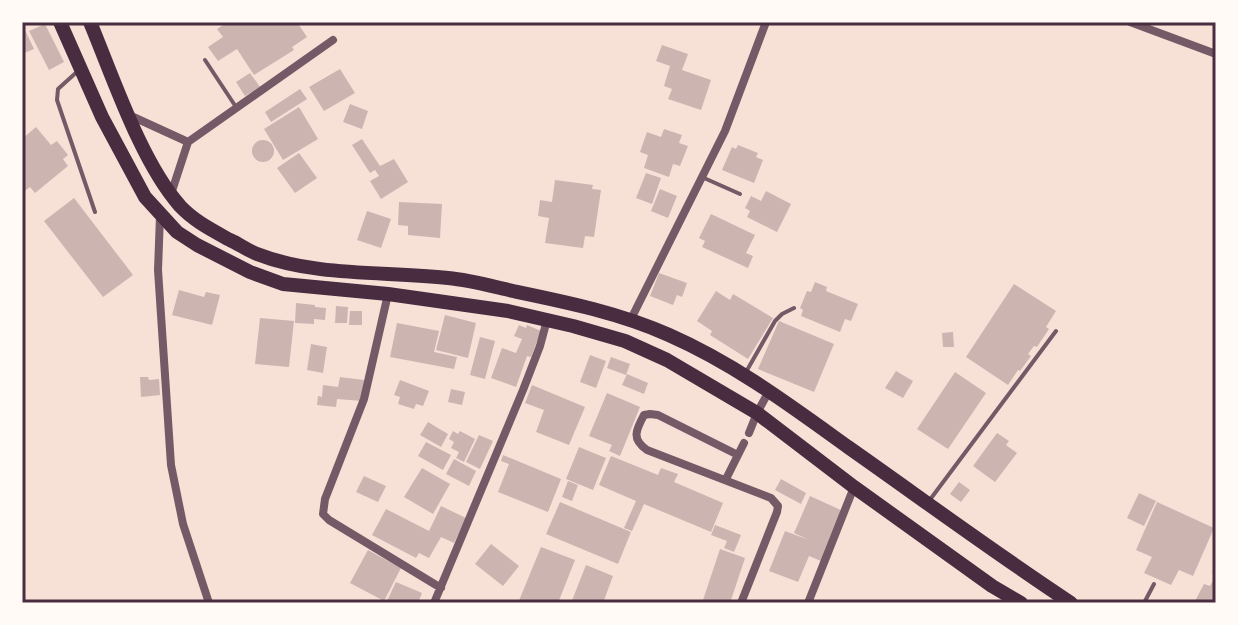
<svg xmlns="http://www.w3.org/2000/svg" width="1238" height="625" font-family="Helvetica,sans-serif">
  <style>
    .building { fill: #ccb4b1 }
    .lines { fill: none; stroke-linecap: round; stroke-linejoin: round }
    .service { stroke: #755966; stroke-width: 4 }
    .minor { stroke: #755966; stroke-width: 8 }
    .trunk { stroke: #4a2c40; stroke-width: 14 }
    .neatline { fill: none; stroke: #4a2c40; stroke-width: 3 }
  </style>
  <rect width="100%" height="100%" fill="#f7e1d7"/>
  <path class="building" d="M228,22H297L307,37L292,47L294,50L254,75L237,49L218,61L208,47L223,37L217,29Z
    M45,24L64,62L49,70L29,31Z
    M25,30L34,49L22,54V31Z
    M662,45L688,54L682,70L711,80L701,110L668,99L672,89L664,86L670,66L656,61Z
    M340,69L355,93L324,111L309,87Z
    M250,73L260,87L245,96L236,82Z
    M300,89L307,99L271,122L265,112Z
    M350,104L368,111L362,129L343,122Z
    M299,107L318,139L283,160L264,129Z
    M36,127L51,145L57,141L68,155L63,159L68,166L35,193L30,187L22,193V139Z
    M664,129L682,135L679,143L688,146L680,166L673,164L669,177L644,168L648,155L640,152L647,132L661,137Z
    M362,139L380,166L394,159L408,182L381,199L370,181L379,176L375,170L370,173L352,145Z
    M252 151a11 11 0 1 1 22 0a11 11 0 1 1-22 0Z
    M738,145L758,153L756,157L763,160L754,183L722,170L732,147L736,149Z
    M299,153L317,178L295,193L277,168Z
    M646,173L661,178L652,204L636,198Z
    M555,180L593,185L592,189L601,190L594,237L585,236L583,248L545,243L549,218L538,216L540,200L552,202Z
    M660,189L677,196L668,218L651,211Z
    M766,191L791,204L777,232L747,217L750,211L745,208L751,196L761,201Z
    M74,198L133,275L103,297L44,221Z
    M399,202L442,204L440,238L408,235V226L398,225Z
    M367,211L391,219L381,248L357,240Z
    M711,214L755,235L746,253L753,256L748,268L702,247L705,241L699,238Z
    M659,273L687,283L682,297L677,295L673,305L650,296Z
    M815,282L827,287L826,291L858,304L851,321L845,319L840,332L801,316L803,310L800,308L807,291L811,292Z
    M1014,284L1056,311L1046,327L1049,329L1037,347L1034,346L1028,354L1031,356L1020,371L1018,370L1008,385L966,357Z
    M179,290L204,297L206,292L220,295L212,325L172,315Z
    M716,291L730,300L733,294L773,318L748,359L710,335L712,331L697,321Z
    M296,303L315,305V307L326,308L325,320L314,319V324L295,323Z
    M336,306L348,307L347,323H335Z
    M350,311H362V325H349Z
    M445,315L476,323L468,358L436,350Z
    M260,318L294,321L289,367L255,364Z
    M779,321L834,344L814,392L758,369Z
    M397,323L439,331L434,352L457,357L454,369L390,357Z
    M519,325L526,328L527,325L541,331L531,357L527,356L516,387L491,378L502,348L516,353L522,339L514,336Z
    M953,332L954,347H943L942,333Z
    M480,337L495,341L485,379L470,375Z
    M311,344L327,347L323,373L307,370Z
    M590,355L606,361L596,388L580,382Z
    M611,357L630,364L626,375L607,368Z
    M896,371L913,381L903,398L885,388Z
    M955,372L986,393L948,449L917,429Z
    M627,374L648,383L644,394L622,385Z
    M140,377H148L149,380L159,379L160,395L141,397Z
    M340,377L364,380L362,401L337,399L336,407L317,405L318,396L322,397L323,385L338,387Z
    M400,380L429,391L423,406L416,404L414,409L398,404L400,397L394,395Z
    M532,385L585,407L569,445L536,432L544,410L525,403Z
    M451,389L465,392L462,405L448,402Z
    M607,393L640,407L620,456L609,451L612,445L589,436Z
    M428,422L448,434L441,447L420,435Z
    M453,431L458,434L460,431L475,439L464,462L456,458L459,452L451,448L454,442L449,439Z
    M997,433L1009,441L1006,445L1017,453L995,482L973,466Z
    M479,435L493,441L480,469L466,462Z
    M426,442L451,455L443,470L418,456Z
    M579,447L606,458L593,490L566,479Z
    M503,455L561,479L548,512L498,492L509,464L501,461Z
    M611,456L658,475L661,468L678,474L674,482L723,503L711,532L644,504L632,531L624,528L636,501L599,485Z
    M454,459L476,471L469,486L446,474Z
    M422,468L450,484L433,514L404,497Z
    M364,476L386,486L378,502L356,492Z
    M781,479L806,493L801,504L775,490Z
    M568,481L578,485L572,501L562,497Z
    M959,482L970,490L961,502L950,494Z
    M1139,493L1156,501L1144,526L1127,518Z
    M810,496L843,511L821,561L809,556L798,582L769,571L785,531L809,540L794,533Z
    M560,502L631,532L618,564L546,534Z
    M1157,502L1214,528L1193,576L1179,570L1171,585L1144,573L1152,557L1136,550Z
    M441,506L466,518L454,543L441,537L429,558L419,553L416,558L372,535L386,509L429,531Z
    M715,525L741,535L734,552L724,548L727,541L711,535Z
    M491,544L519,566L503,586L475,564Z
    M541,547L575,560L558,603H518Z
    M720,549L745,558L730,603H702Z
    M368,550L401,568L384,601L350,583Z
    M1216,564V603H1194L1204,584L1210,586L1216,575L1212,573Z
    M586,565L613,576L603,603H571Z
    M396,582L422,593L418,603H386Z"/>
  <g class="lines">
    <path class="service" d="M205,60L236,107
      M79,70L58,89L57,100L95,212
      M704,178L740,194
      M746,372L775,321L782,314L794,308
      M929,501L1056,331
      M1144,603L1154,584"/>
    <path class="minor" d="M1130,22L1216,54
      M129,115L188,142
      M171,194L188,142L333,40
      M160,216L158,270L171,465L183,524L209,603
      M388,294L364,399L325,499L323,514L329,520L441,588
      M631,319L725,131L766,22
      M749,433L757,413L769,391
      M738,455L658,415L650,414L644,415C636,430 631,439 647,450L771,498L778,506L777,512L741,603
      M726,479L744,443
      M434,603L523,390L540,346L547,320
      M808,603L854,487"/>
    <path class="trunk" d="M60,22L102,117L145,197L177,232L197,245L250,272L283,284L388,294L508,311L573,326L625,341L667,360L757,413L854,487L992,586L1021,603
      M90,22C113,77 141,162 180,206C194,221 212,230 230,240C239,244 247,250 257,254C316,277 385,271 448,278C470,280 491,286 513,291C566,302 620,313 669,335C735,364 791,406 848,447C922,499 995,553 1071,603"/>
  </g>
  <rect width="1238" height="625" fill="none" stroke="#fffaf5" stroke-width="48"/>
  <rect x="24" y="24" width="1190" height="577" class="neatline"/>
</svg>
